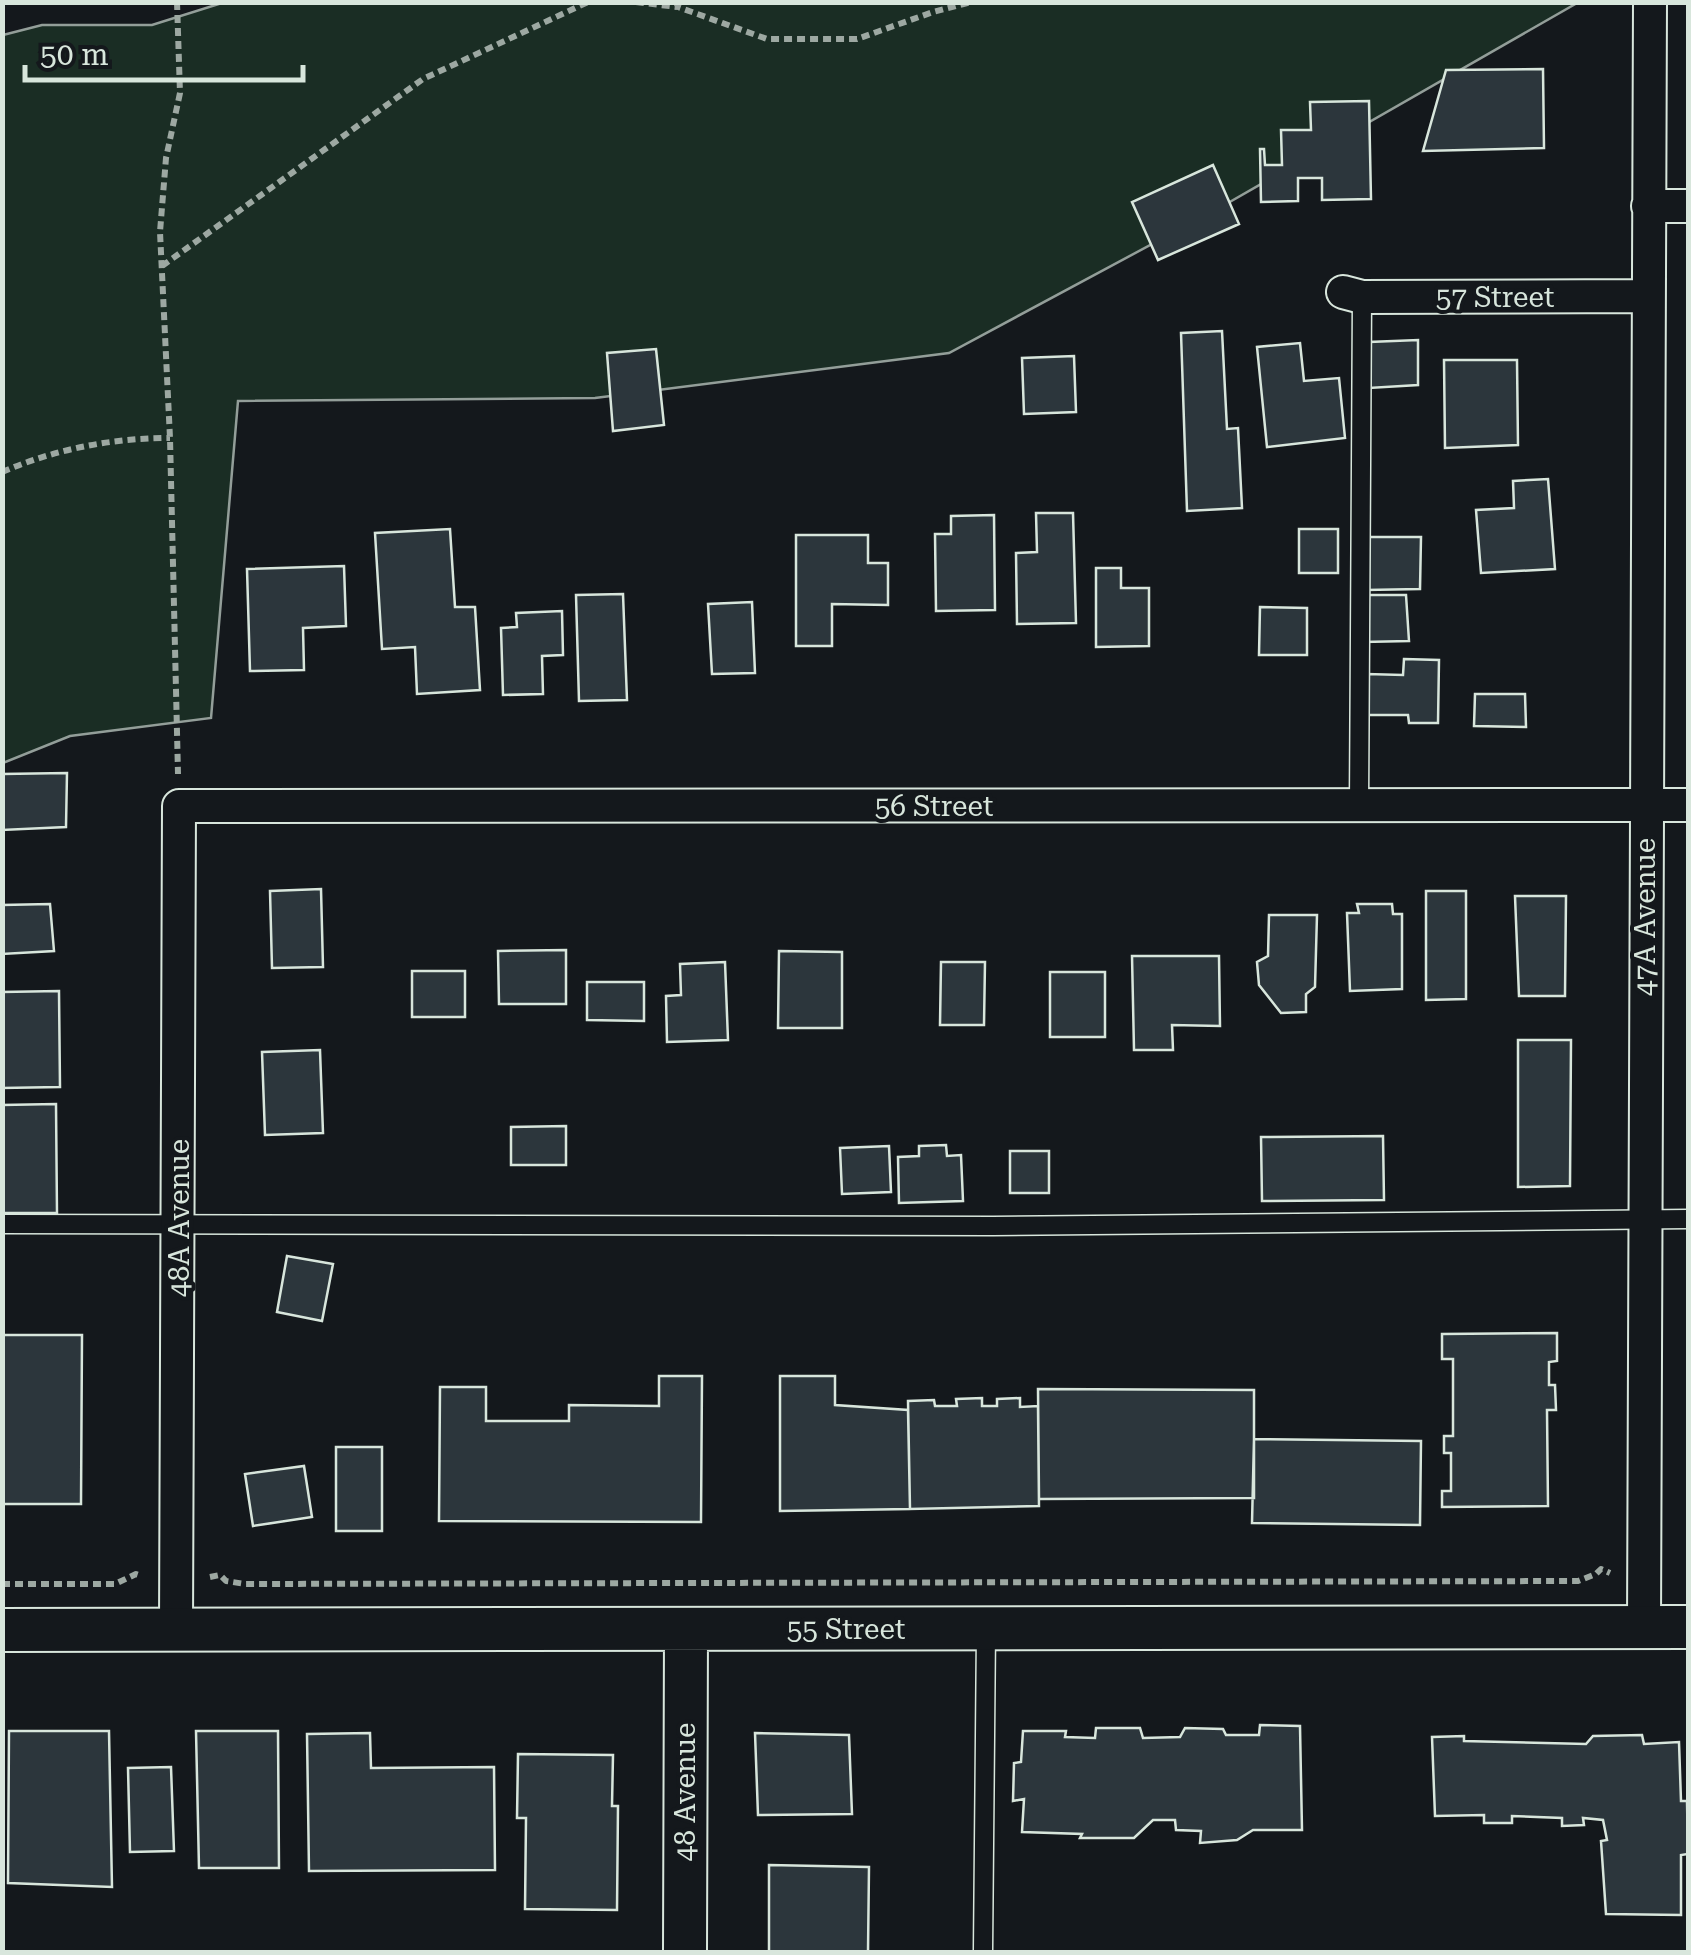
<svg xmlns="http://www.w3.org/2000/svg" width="1691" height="1955" font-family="'Roboto Serif',serif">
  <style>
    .green { fill: #1a2d24; stroke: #939e99; stroke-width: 2.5 }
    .building { fill: #2c363c; stroke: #d8e6dc; stroke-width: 2.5 }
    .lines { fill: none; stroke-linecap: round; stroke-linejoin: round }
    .service-casing { stroke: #d8e6dc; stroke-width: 21 }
    .minor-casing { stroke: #d8e6dc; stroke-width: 36 }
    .tertiary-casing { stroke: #d8e6dc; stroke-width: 46 }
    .path { stroke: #9da8a2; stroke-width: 6; stroke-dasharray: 8 5; stroke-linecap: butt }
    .service { stroke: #14181c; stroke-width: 18 }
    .minor { stroke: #14181c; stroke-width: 32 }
    .tertiary { stroke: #14181c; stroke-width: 42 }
    .labels { text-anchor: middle; stroke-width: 8; stroke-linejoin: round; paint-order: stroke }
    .street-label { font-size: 28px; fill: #d8e6dc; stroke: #14181c }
  </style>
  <rect width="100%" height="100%" fill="#14181c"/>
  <path class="green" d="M225,2L1577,3L1221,207L949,353L595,398L238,401L211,718L70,736L3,763V35L42,25H152Z"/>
  <path class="building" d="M1543,69L1544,148L1423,151L1446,70Z
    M1369,101L1371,199L1322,200V178H1298V201L1261,202L1260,149H1264L1265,165H1282L1281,130H1311L1310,102Z
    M1213,165L1239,224L1158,260L1132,202Z
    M1222,331L1227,429L1238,428L1242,508L1187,511L1181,333Z
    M1418,340V385L1369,388V342Z
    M1300,343L1304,381L1339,378L1345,438L1267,447L1257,347Z
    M656,349L664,425L613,431L607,353Z
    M1074,356L1076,412L1024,414L1022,358Z
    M1444,360H1517L1518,445L1445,448Z
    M1548,479L1555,569L1481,573L1476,510L1514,508L1513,481Z
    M1036,513H1073L1076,623L1017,624L1016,553L1037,552Z
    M994,515L995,610L936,611L935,534H951V516Z
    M450,529L455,607H475L480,690L417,694L415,647L382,649L375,533Z
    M1299,529H1338V573H1299Z
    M796,535H868V563H888V605L832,604V646H796Z
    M1366,537H1421L1420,589L1366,590Z
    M344,566L346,626L303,628L304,670L250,671L247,569Z
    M1096,568H1121V588H1149V646L1096,647Z
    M623,594L627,700L579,701L576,595Z
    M1362,595H1406L1409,641L1363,642Z
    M752,602L755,673L712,674L708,604Z
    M1260,607L1307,608V655H1259Z
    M562,611L563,655L542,656L543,694L503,695L501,628L517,627L516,613Z
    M1404,659L1439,660L1438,723H1409L1408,715H1367V674L1403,675Z
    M1475,694H1525L1526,727L1474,726Z
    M67,773L66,827L2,830V774Z
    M321,889L323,967L272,968L270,891Z
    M1426,891H1466V999L1426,1000Z
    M1515,896H1566L1565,996H1519Z
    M50,904L54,951L2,954V905Z
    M1357,904H1392L1393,914H1402V989L1350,991L1347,913H1359Z
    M1269,915H1317L1315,987L1306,994V1012L1281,1013L1259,985L1257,962L1268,956Z
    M566,950V1004H499L498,951Z
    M779,951L842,952V1028H778Z
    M1132,956H1219L1220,1026L1172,1025L1173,1050H1134Z
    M725,962L728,1040L667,1042L666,996L681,995L680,964Z
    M941,962H985L984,1025H940Z
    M412,971H465V1017H412Z
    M1050,972H1105V1037H1050Z
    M587,982H644V1021L587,1020Z
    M59,991L60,1087L2,1088V992Z
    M1518,1040H1571L1570,1186L1518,1187Z
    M320,1050L323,1133L265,1135L262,1052Z
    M56,1104L57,1213H2V1105Z
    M566,1126V1165H511V1127Z
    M1383,1136L1384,1200L1262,1201L1261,1137Z
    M946,1145L947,1156L961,1155L963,1201L899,1203L898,1157L919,1156V1146Z
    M889,1146L891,1192L842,1194L840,1148Z
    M1010,1151H1049V1193H1010Z
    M287,1256L333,1264L322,1321L277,1312Z
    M1557,1333V1361L1549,1362V1385H1555L1556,1410H1547L1548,1506L1442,1507V1491H1451V1453H1444V1436H1453V1359H1442V1334Z
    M2,1335H82L81,1504H2Z
    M659,1376H702L701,1522L439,1521L440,1387H486V1421H569V1405L659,1406Z
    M780,1376H835V1405L908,1410L910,1509L780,1511Z
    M1038,1389L1254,1390V1498L1039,1499Z
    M982,1398V1406H997V1399L1020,1398V1407L1038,1406L1039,1506L910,1509L908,1401L934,1400L935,1406H957L956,1399Z
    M1254,1439L1421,1441L1420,1525L1252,1523Z
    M336,1447H382V1531H336Z
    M304,1466L312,1517L253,1526L245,1474Z
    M1260,1725L1300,1726L1302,1830H1253L1237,1840L1200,1843L1201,1831L1176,1830L1175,1820H1153L1134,1838H1080L1082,1834L1022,1832L1024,1799L1013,1801L1014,1763L1021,1762L1023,1731H1066L1065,1737L1095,1738L1096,1728H1140L1143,1738L1180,1737L1185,1728L1223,1729L1226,1735H1259Z
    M9,1731H109L112,1887L8,1883Z
    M196,1731H278L279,1868H199Z
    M370,1733L371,1768L494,1767L495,1870L309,1871L307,1734Z
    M755,1733L849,1735L852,1814L758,1815Z
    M1642,1735L1644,1744L1679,1742L1681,1801H1687L1688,1854L1681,1855V1915L1606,1914L1601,1841L1607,1840L1603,1820L1583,1818L1584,1825L1562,1826V1818L1512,1816V1823H1484V1815L1435,1816L1432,1737L1464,1736V1741L1586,1744L1593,1736Z
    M518,1754L613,1755L612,1806H618L617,1910L525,1909L526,1818H517Z
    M171,1767L174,1851L130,1852L128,1768Z
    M769,1865L869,1867L868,1952H769Z"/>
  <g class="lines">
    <defs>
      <path id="service" d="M1359,805L1362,297
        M2,1224L993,1226L1688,1219
        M983,1952L986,1629"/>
      <path id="minor" d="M1648,206H1688
        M1343,292L1362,297L1648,296
        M1644,1628L1650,2
        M176,1630L179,806L1688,805"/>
      <path id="tertiary" d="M2,1630L1688,1627
        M685,1952L686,1631"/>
    </defs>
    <use href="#service" class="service-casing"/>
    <use href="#minor" class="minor-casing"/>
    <use href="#tertiary" class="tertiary-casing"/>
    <path class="path" d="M177,2L180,93L166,158L160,232L170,438L178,774
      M636,2L677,7
      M676,2L678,7L767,39H857L933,12L971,2
      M162,266L423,79L588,2
      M2,472C56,449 112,438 170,438
      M210,1577L220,1575L226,1581L245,1584L1578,1581L1596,1574L1601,1569L1610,1573
      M2,1584H115L136,1574L142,1576"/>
    <use href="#service" class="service"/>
    <use href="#minor" class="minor"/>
    <use href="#tertiary" class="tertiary"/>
  </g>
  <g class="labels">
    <g class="street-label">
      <text x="1495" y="307">57 Street</text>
      <text x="934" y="816">56 Street</text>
      <text transform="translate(1645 917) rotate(-90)" y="10">47A Avenue</text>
      <text transform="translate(179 1218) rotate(-90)" y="10">48A Avenue</text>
      <text x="846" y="1639">55 Street</text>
      <text transform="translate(685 1792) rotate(-90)" y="10">48 Avenue</text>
    </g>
  </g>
  <rect width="1691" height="1955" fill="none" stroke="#d8e6dc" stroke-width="10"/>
  <path d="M25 65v15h278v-15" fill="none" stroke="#d8e6dc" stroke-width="5"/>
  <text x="40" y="65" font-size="30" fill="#d8e6dc" stroke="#14181c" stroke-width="8" paint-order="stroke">50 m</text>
</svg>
